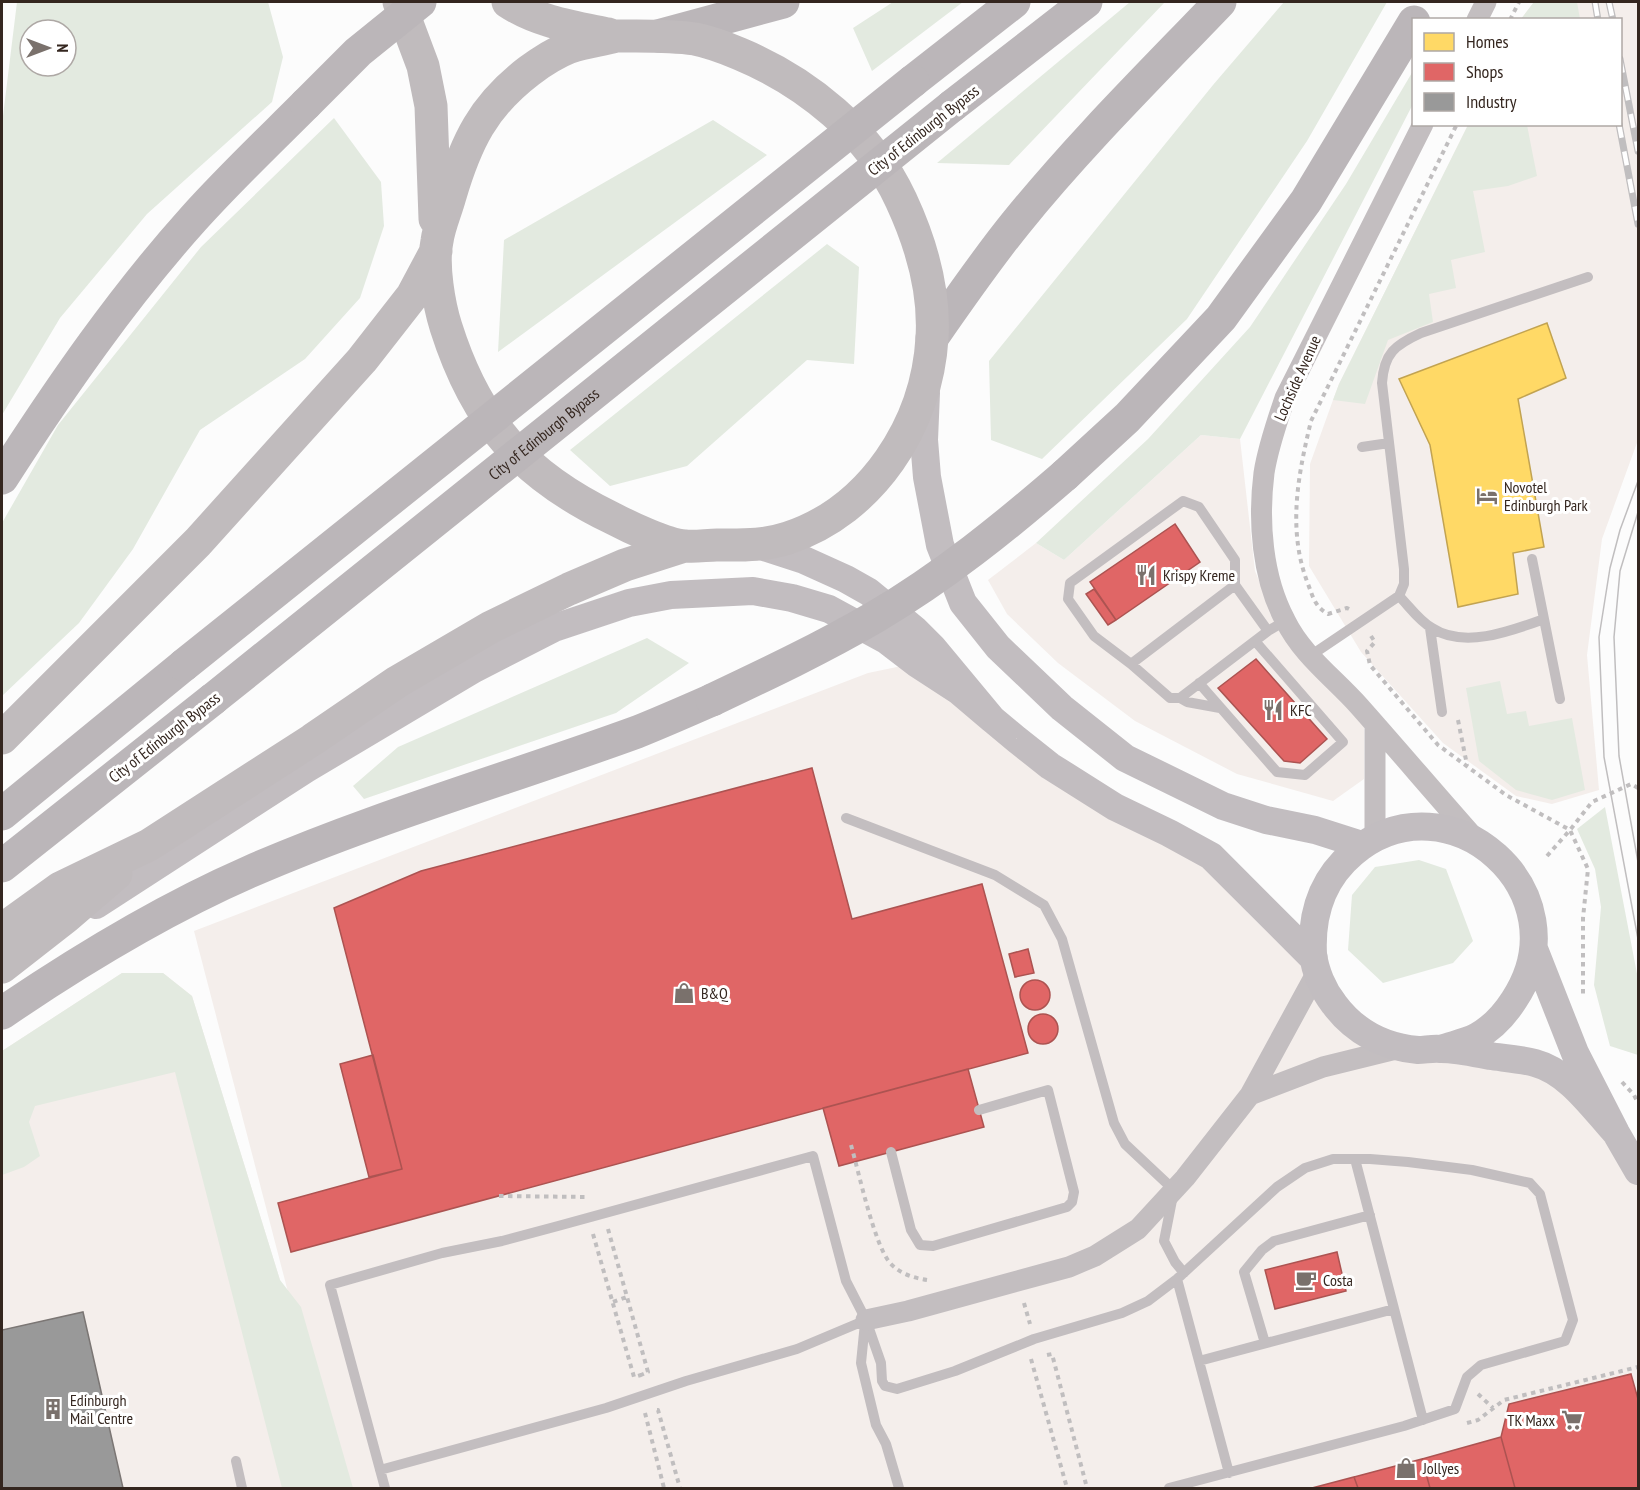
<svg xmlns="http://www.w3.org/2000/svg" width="1640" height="1490" font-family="'PT Sans Narrow',sans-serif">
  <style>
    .built { fill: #f4eeeb }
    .green { fill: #e3eae0; fill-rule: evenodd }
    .homes { fill: #ffd966; stroke: #c2a351; stroke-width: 1.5 }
    .shops { fill: #e06666; stroke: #ac5351; stroke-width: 1.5 }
    .industry { fill: #999; stroke: #7b7674; stroke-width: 1.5 }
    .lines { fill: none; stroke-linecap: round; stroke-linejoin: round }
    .path { stroke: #c0bebf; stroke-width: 4; stroke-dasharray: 4.5 4.5; stroke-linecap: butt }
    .lane { stroke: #c3bec0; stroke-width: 10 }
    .street { stroke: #c3bec0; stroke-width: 21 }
    .secondary { stroke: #c2bdc0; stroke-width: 28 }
    .primary { stroke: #bbb6b9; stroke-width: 33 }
    .highway { stroke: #c0bbbd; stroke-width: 33 }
    .tram { stroke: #c0bebf; stroke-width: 1.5 }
    .rail-casing { stroke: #c0bebf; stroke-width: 7 }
    .rail { stroke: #fff; stroke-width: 4.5; stroke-dasharray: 14; stroke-linecap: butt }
    .primary-bridge { stroke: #bbb6b9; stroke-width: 33 }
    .labels { text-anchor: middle; stroke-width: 6; stroke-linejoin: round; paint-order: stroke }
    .street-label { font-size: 16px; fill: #34261f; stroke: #fff }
    .poi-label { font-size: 16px; fill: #34261f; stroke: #fff; text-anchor: start }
  </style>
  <rect width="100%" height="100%" fill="#fcfcfc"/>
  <path class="built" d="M1534,2H1638V440L1602,539L1587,655L1599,790L1552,804L1516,796L1443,743L1361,652L1309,566L1310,464L1333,400L1339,384L1468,125L1620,124V20L1521,19Z
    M1201,435L1240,439L1255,571L1283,637L1364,725V779L1333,801L1237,774L1135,721L1058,663L1007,614L988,580L1036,543L1064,560Z
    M916,663L1211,856L1356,1028L1535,1063L1638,1171V1488H339L194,931L868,673Z
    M122,973H163L192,996L280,1280L336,1488H2V1051Z"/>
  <path class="green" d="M17,2H268L283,57L272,102L147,214L60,318L2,415V124ZM30,30H66V66H30Z
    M893,2H963L872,71L853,28Z
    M1130,2H1165L1009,165L937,163Z
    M1284,2H1387L1307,141L1187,319L1042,459L991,440L989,361L1213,85Z
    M1534,2H1577L1580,19H1521Z
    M1413,71V104L1240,439L1201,435L1064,560L1036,543L1148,439L1250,327L1346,184Z
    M334,118L381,182L384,226L360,298L305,359L200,430L133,549L79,623L2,696V523L58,425L201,247Z
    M713,120L767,155L498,352L504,240Z
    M1468,125H1527L1537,176L1508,186L1473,191L1485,252L1451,260L1456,288L1429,294L1433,322L1388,340L1365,404L1333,400L1339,384Z
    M827,244L859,267L854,364L807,360L687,466L610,486L570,450Z
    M647,638L689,663L616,713L364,799L353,786L398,747Z
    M1500,681L1507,714L1526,711L1529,726L1572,718L1585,790L1552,800L1516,790L1479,761L1466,688Z
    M1605,807L1638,979V1055L1610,1046L1594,985L1601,907L1595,869L1577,829Z
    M1419,860L1446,869L1473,941L1453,963L1383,983L1348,950L1352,895L1375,867Z
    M122,973H163L192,996L280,1280L301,1307L353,1488H282L175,1072L35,1106L29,1122L40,1156L24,1167L2,1175V1051Z"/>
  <path class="homes" d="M1547,323L1566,378L1518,399L1544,547L1513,553L1518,594L1458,607L1430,445L1399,379Z"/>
  <path class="shops" d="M1175,524L1200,562L1116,620L1090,582Z
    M1094,589L1116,620L1108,625L1086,594Z
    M1256,659L1327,739L1300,763L1284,761L1218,688Z
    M812,768L852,919L982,884L1028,1053L291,1252L278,1203L402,1169L334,908L421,871Z
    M1028,949L1034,973L1015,977L1009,954Z
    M1020 995a15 15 0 1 1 30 0a15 15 0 1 1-30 0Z
    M1028 1029a15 15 0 1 1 30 0a15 15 0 1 1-30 0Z
    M373,1055L402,1169L369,1177L340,1064Z
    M968,1069L984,1127L839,1166L823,1108Z
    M1337,1252L1346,1291L1275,1309L1265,1270Z
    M1631,1374L1638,1399V1488H1515L1501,1437L1509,1404Z
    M1501,1437L1515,1488H1430L1422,1459Z
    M1422,1459L1430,1488H1358L1354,1477Z
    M1354,1477L1358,1488H1312Z"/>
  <path class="industry" d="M83,1312L123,1488H2V1330Z"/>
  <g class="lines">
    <path class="path" d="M1510,20L1519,2
      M1349,609L1347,608L1328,614C1315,607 1313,597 1308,584C1287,530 1298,475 1311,421L1457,124
      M1371,636L1375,642L1367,651L1370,665L1438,745L1506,795L1570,830L1588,869L1583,918V996
      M1458,720L1467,765
      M1547,856L1570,830L1592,802L1631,784L1638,788
      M1622,1082L1634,1095L1638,1103
      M851,1145C859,1173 874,1244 890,1263C900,1274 914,1278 927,1280
      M499,1196L589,1197
      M608,1229L648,1372L641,1375L642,1378
      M593,1234L634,1377L641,1375
      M613,1302L627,1297
      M1024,1303L1030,1324
      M1047,1355L1052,1354L1087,1488
      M1031,1359L1067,1488
      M1478,1394L1493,1408
      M657,1410H658L680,1488
      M645,1413L664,1488
      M1467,1423L1478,1420L1504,1400L1638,1367"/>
    <path class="lane" d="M1362,447L1389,443
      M1532,559L1560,699
      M1399,596C1409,606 1419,621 1432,628C1464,649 1511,631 1544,619
      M1430,628L1442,712
      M1268,631L1235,585L1131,664L1170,698H1180L1268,631L1285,621
      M1310,656L1399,596L1404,584V569L1382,383C1384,353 1395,345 1421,333L1588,277
      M1131,664L1094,636L1068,599L1070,583L1183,501L1199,507L1235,560V585
      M1199,683L1277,772L1305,775L1343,742L1255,641
      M1180,698L1187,702L1220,708
      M846,818L995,875L1044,905L1062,939L1114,1123L1125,1144L1174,1190L1164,1241L1175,1262L1184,1273
      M891,1152L911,1230L920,1245L933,1246L1067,1207L1072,1202L1074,1192L1048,1090L979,1110
      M1355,1159L1423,1420
      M1177,1279L1229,1473
      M865,1323L861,1363L876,1425L886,1444L899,1488
      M1265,1343L1244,1272L1262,1250L1274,1241L1370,1215
      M1199,1361L1394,1309
      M236,1461L242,1488
      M380,1470L606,1408L686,1381L797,1349L866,1320
      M385,1488L330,1285L442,1253L502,1241L558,1226L813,1156L846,1281L866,1320L881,1363L882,1381L885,1386L897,1389L955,1371L1034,1339L1122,1313L1148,1301L1177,1279L1277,1187L1305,1168L1333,1159H1370L1408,1162L1472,1170L1530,1183L1540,1194L1573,1320L1565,1341L1481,1365L1467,1377L1455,1409L1404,1426L1169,1488"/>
    <path class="street" d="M1477,20L1486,2
      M1423,124L1285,398C1277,422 1268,447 1264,473C1258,521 1262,577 1285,620C1302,655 1334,678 1359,706C1399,751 1437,796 1477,841
      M1375,838V726
      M1250,1095L1323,1067L1400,1048
      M866,1320L908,1311L1069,1267L1095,1256L1138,1229L1185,1178L1250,1095L1317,972"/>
    <path class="secondary" d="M926,393L924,440L927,477L940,545L963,603L998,647L1062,708L1125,758L1223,806L1266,820L1315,830L1362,845
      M758,545L804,560L846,579L869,592L914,629L933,648L992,719L1016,739L1050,766L1115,807L1169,833L1211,856L1314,959
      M96,905L306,769L474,669L554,628L629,603L671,595L753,591L792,598L829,609L886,640L916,663L959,691L992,719
      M1534,949L1575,1053L1616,1133L1638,1171
      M1441,1049C1452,1045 1466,1042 1476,1037C1491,1029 1505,1014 1514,1000C1585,893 1449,772 1353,853C1322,879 1311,915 1313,954C1315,971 1323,990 1334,1004C1354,1031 1383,1047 1418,1050C1425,1050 1433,1048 1441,1049C1457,1049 1474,1053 1490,1056C1504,1058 1520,1059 1535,1063C1569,1072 1593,1108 1616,1133"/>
    <path class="primary" d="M658,36L783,2
      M913,81L1014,2
      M952,106L1086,2
      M932,338C959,299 986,260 1016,223C1079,145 1151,74 1220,2
      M1065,475L1127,418L1221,318L1306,201L1414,22
      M2,478C60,388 122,298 194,218C230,178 269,141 306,104
      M2,814L184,665
      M2,866L213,699
      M2,1013C80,960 162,910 249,872C375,817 508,779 637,732C662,722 687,711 712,700"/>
    <path class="highway" d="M399,2L423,66L431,106L435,219
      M508,2C538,22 574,27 608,34
      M616,36C642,36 669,35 695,39C710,42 726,48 740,54C807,82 870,133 901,200C921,243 935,290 932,338C927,425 872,510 788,538C764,546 742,545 717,545C707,545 696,547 685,546C667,545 629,527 612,518C523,475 476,422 446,327C439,305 432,265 437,241C439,226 446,211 450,196C466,142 483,106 529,71C541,62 555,53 570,47C585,42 601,40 616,36Z
      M2,738L198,542L362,360L412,296L436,251
      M2,930L60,888L149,845L312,740L397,682L491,627L569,589L625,565L681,547
      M2,967L66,917L116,874"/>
    <path class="tram" d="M1638,481L1620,530L1610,568L1599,637L1604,757L1638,939
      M1638,512L1620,571L1614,637L1619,756L1638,862"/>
    <defs>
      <path id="rail" d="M1595,2L1598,20
        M1609,2L1613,20
        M1620,59L1638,151
        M1619,124L1638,224"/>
    </defs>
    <use href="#rail" class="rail-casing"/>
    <use href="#rail" class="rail"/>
    <g class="primary-bridge">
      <path d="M306,104L358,52L420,2"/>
      <path d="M184,665L913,81"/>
      <path id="s1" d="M213,699L952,106"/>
      <path d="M712,700C767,674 822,648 875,617C943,577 1005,527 1065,475"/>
    </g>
  </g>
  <defs>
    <symbol id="hotel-bare" viewBox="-9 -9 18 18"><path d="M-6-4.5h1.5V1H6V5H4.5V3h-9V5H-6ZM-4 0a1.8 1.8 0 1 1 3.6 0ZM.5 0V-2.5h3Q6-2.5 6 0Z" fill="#7a716c" stroke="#fff" stroke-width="2.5" paint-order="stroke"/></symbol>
    <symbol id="restaurant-bare" viewBox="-9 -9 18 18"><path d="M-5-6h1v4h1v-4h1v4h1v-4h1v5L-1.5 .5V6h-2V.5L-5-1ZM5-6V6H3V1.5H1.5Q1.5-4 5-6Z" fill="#7a716c" stroke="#fff" stroke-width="2.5" paint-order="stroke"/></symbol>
    <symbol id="shop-bare" viewBox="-9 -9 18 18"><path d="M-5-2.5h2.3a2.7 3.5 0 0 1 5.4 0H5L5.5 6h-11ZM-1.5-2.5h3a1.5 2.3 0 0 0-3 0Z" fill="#7a716c" stroke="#fff" stroke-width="2.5" paint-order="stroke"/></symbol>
    <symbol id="cafe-bare" viewBox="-9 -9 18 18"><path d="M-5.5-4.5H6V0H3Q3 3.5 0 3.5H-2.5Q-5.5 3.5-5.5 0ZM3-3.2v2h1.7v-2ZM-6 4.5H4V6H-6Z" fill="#7a716c" stroke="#fff" stroke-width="2.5" paint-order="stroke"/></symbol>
    <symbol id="building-bare" viewBox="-9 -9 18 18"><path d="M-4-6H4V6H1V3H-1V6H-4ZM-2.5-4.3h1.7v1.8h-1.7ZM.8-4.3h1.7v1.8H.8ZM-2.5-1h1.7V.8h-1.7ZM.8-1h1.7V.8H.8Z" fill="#7a716c" stroke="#fff" stroke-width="2.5" paint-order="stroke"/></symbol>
    <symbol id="supermarket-bare" viewBox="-9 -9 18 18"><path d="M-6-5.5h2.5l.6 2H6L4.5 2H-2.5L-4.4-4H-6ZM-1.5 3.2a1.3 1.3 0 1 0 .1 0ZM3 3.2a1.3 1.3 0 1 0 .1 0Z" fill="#7a716c" stroke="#fff" stroke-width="2.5" paint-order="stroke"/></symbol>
  </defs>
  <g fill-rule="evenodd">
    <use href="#hotel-bare" x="1472" y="481" width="30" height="30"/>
    <use href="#restaurant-bare" x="1131" y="560" width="30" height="30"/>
    <use href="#restaurant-bare" x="1258" y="695" width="30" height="30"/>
    <use href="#shop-bare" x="669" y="978" width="30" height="30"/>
    <use href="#cafe-bare" x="1291" y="1265" width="30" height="30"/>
    <use href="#building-bare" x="38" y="1394" width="30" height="30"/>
    <use href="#supermarket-bare" x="1557" y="1405" width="30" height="30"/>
    <use href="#shop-bare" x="1391" y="1453" width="30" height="30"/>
  </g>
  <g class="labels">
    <g class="street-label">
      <text transform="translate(923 130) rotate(-38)" y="6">City of Edinburgh Bypass</text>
      <text transform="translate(1297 378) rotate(-66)" y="6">Lochside Avenue</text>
      <text dy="6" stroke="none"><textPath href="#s1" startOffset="424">City of Edinburgh Bypass</textPath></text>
      <text transform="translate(164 737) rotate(-38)" y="6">City of Edinburgh Bypass</text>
    </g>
    <g class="poi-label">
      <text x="1504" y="493">Novotel<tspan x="1504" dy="18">Edinburgh Park</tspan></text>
      <text x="1163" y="581">Krispy Kreme</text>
      <text x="1290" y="716">KFC</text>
      <text x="701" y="999">B&amp;Q</text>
      <text x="1323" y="1286">Costa</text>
      <text x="70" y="1406">Edinburgh<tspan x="70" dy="18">Mail Centre</tspan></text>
      <text x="1555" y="1426" text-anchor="end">TK Maxx</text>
      <text x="1423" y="1474">Jollyes</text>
    </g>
  </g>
  <rect width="1640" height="1490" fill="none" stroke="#34261f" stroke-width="6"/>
  <rect x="1412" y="18" width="210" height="108" fill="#ffffff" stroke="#aea8a5" stroke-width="1.5"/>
  <rect x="1424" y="33" width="30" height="18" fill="#ffd966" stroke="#aea8a5" stroke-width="1.5"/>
  <text x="1466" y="48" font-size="18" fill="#34261f">Homes</text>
  <rect x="1424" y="63" width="30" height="18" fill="#e06666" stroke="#aea8a5" stroke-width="1.5"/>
  <text x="1466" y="78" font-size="18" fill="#34261f">Shops</text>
  <rect x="1424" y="93" width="30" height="18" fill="#999999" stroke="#aea8a5" stroke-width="1.5"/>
  <text x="1466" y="108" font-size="18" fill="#34261f">Industry</text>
  <g transform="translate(48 48) rotate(90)"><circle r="28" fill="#ffffff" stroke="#aea8a5" stroke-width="1.5"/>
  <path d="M0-4.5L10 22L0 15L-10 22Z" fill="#7a716c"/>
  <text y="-9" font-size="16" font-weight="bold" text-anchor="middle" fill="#34261f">N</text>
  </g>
</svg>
